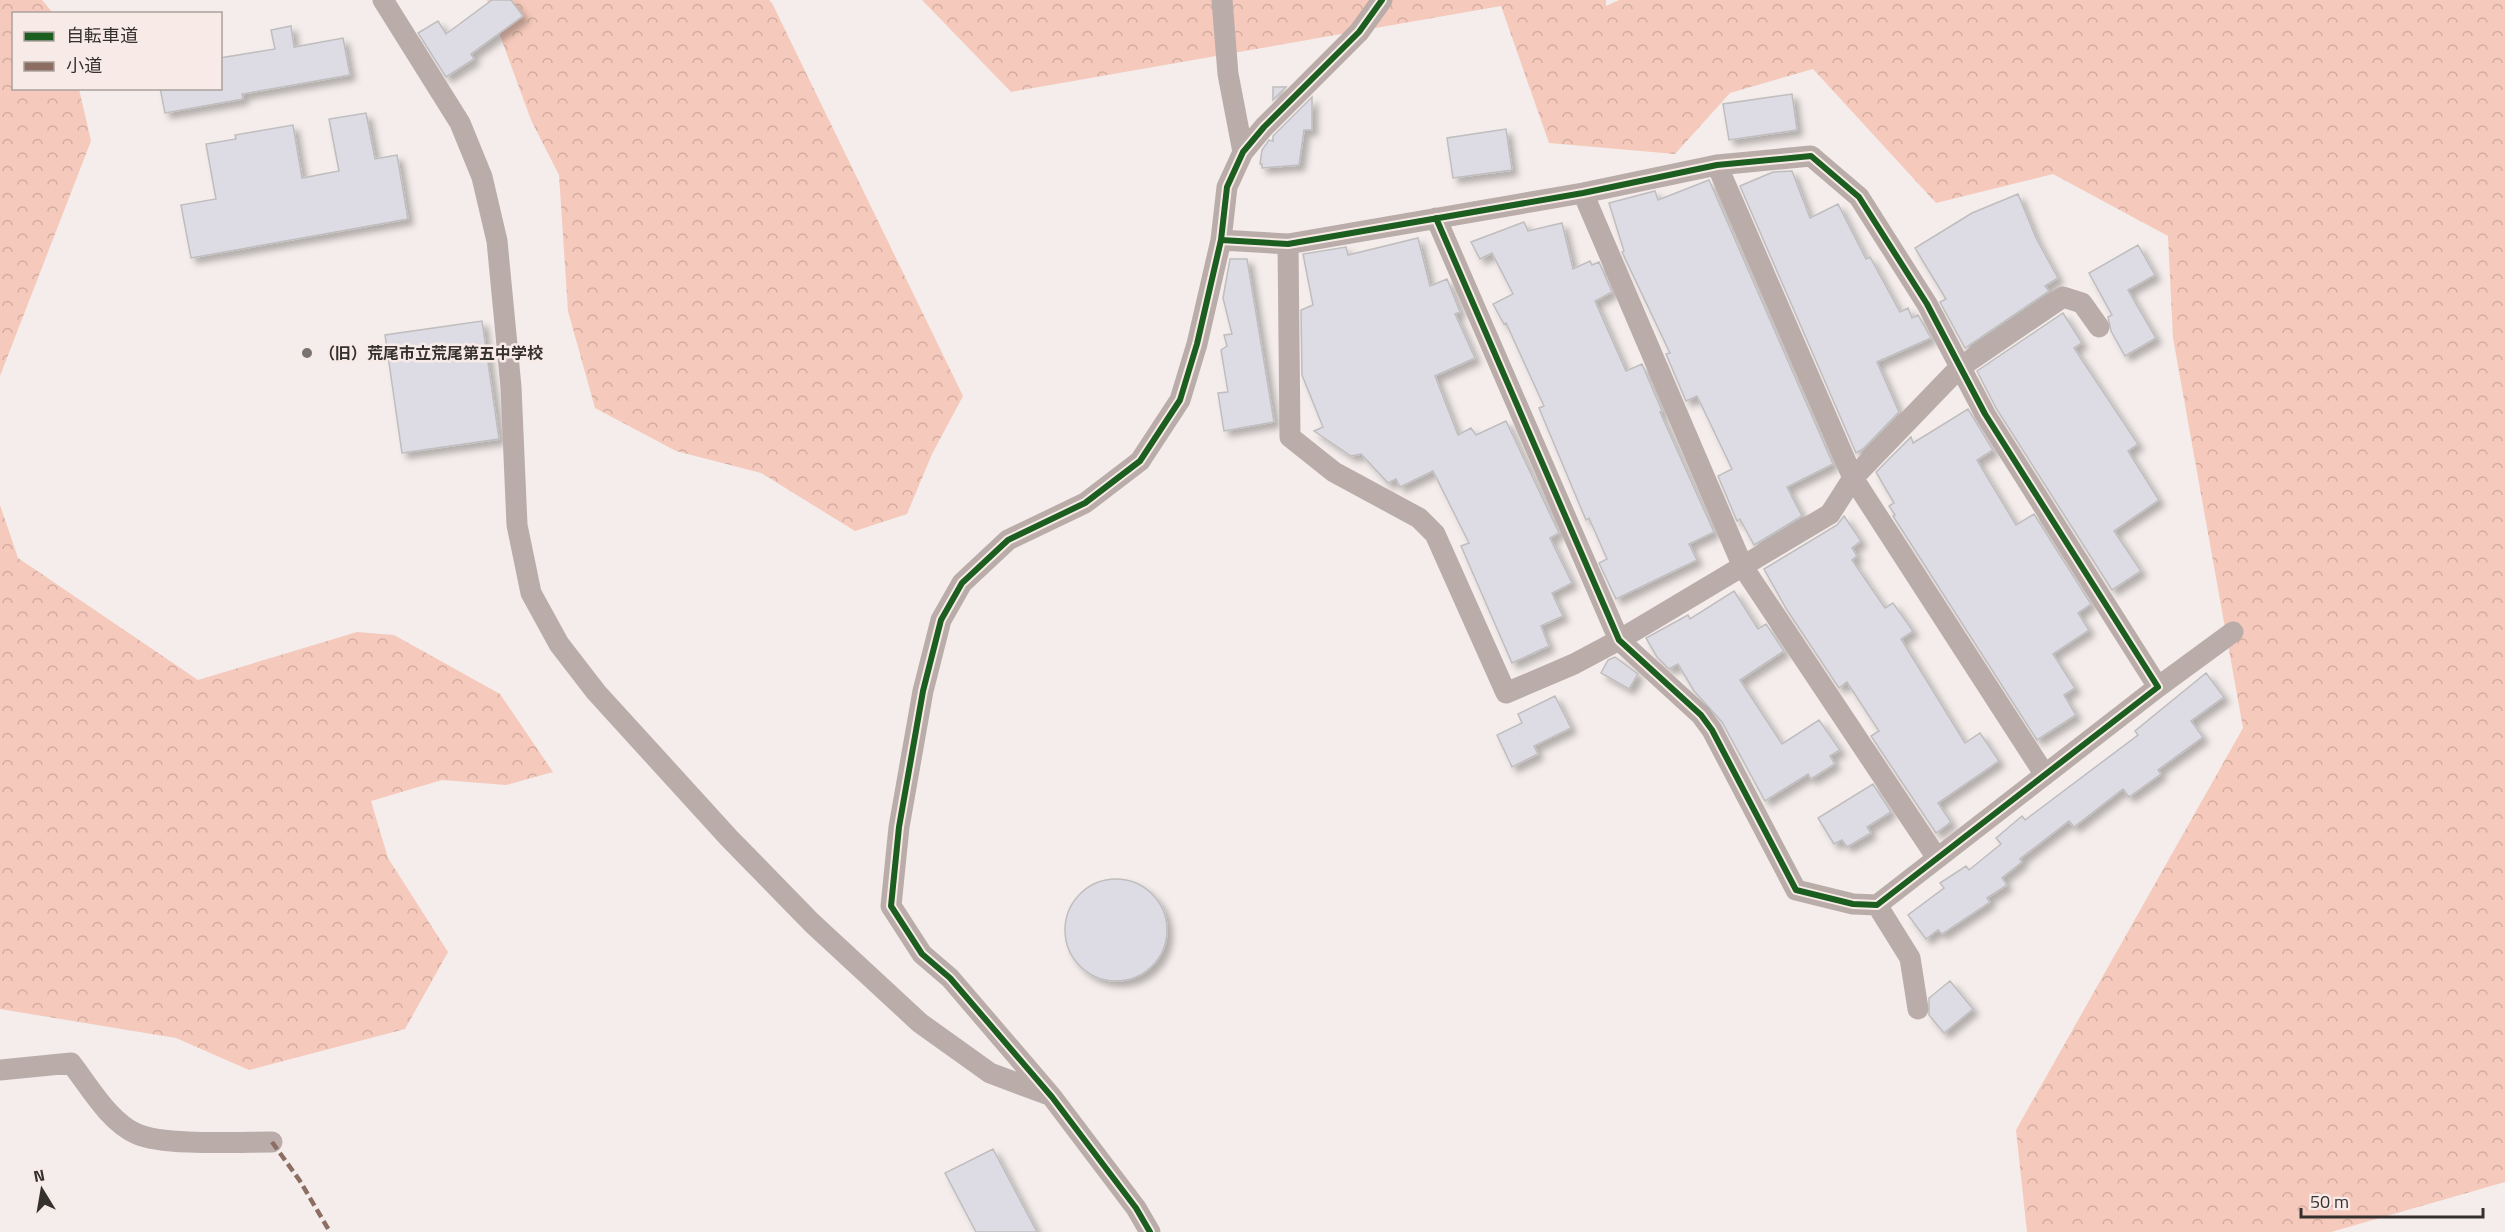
<svg xmlns="http://www.w3.org/2000/svg" width="2505" height="1232" font-family="'Titillium Web','Noto Sans JP',sans-serif">
  <style>
    .forest { fill: url(#forest-crowns) }
    .building { fill: #dddce5; stroke: #bfbdbe; stroke-width: 1.5; filter: url(#shadow) }
    .lines { fill: none; stroke-linecap: round; stroke-linejoin: round }
    .minor { stroke: #baaca9; stroke-width: 21 }
    .quiet { stroke: #8d6e63; stroke-width: 4.5; stroke-dasharray: 9 4.5; stroke-linecap: butt }
    .cycleway-casing { stroke: #f8ebe7; stroke-width: 10 }
    .cycleway { stroke: #1b5e20; stroke-width: 6 }
    .poi-dot { fill: #787371; stroke: #f8ebe7; stroke-width: 2 }
    .labels { text-anchor: middle; stroke-width: 5; stroke-linejoin: round; paint-order: stroke }
    .poi-label { font-size: 16px; font-weight: bold; fill: #35312f; stroke: #f8ebe7; text-anchor: start }
  </style>
  <defs>
    <pattern id="forest-crowns" width="20" height="18" patternUnits="userSpaceOnUse" patternTransform="scale(1.5)"><rect width="20" height="18" fill="#f5c9bb"/><path d="M2 6a3 3 0 1 1 6 0M12 15a3 3 0 1 1 6 0" fill="none" stroke="#d3ada1"/></pattern>
    <filter id="shadow"><feDropShadow dx="5.5" dy="5.5" stdDeviation="3" flood-color="#0004"/></filter>
  </defs>
  <rect width="100%" height="100%" fill="#f4edeb"/>
  <path class="forest" d="M0,0H42L53,13L14,14V88L79,89L91,141L0,376Z
    M487,0H769L772,3L963,396L932,454L907,514L855,531L761,473L676,451L595,408L568,311L559,175L531,120Z
    M922,0H1606V6L1619,0H2505V1182L2331,1232H2027L2016,1130L2243,728L2173,338L2168,236L2053,174L1936,203L1813,69L1730,93L1675,154L1549,143L1501,6L1011,92Z
    M0,505L18,558L198,680L357,632L394,635L500,694L553,772L506,785L442,780L371,801L388,858L448,952L405,1029L249,1070L176,1038L0,1009Z"/>
  <path class="building" d="M492,0H511L523,16L471,54L474,59L446,77L418,33L438,21L446,34Z
    M291,26L294,47L343,38L350,75L242,94L243,99L165,113L160,88H220V58L275,49L271,30Z
    M1273,87H1286L1273,100Z
    M1792,94L1797,130L1729,140L1723,104Z
    M1312,97V130H1304L1299,165L1262,168V164H1260L1262,150L1269,140L1273,141V136Z
    M366,113L375,159L397,155L408,219L191,258L181,205L216,199L206,144L236,139L235,135L293,125L302,178L339,171L329,119Z
    M1506,129L1512,170L1453,178L1447,138Z
    M1792,171L1810,218L1838,204L1866,259L1870,257L1900,312L1908,308L1912,318L1918,315L1931,338L1877,362L1899,412L1863,449L1856,453L1740,186L1773,172Z
    M1709,180L1833,464L1787,487L1802,516L1754,545L1740,519L1737,521L1718,476L1732,469L1697,396L1686,401L1666,354L1670,353L1622,252L1624,251L1609,203L1655,191L1658,200Z
    M2018,194L2036,238L2058,278L2045,286L2049,291L1965,348L1940,302L1946,299L1915,248L1972,213Z
    M1524,222L1528,231L1562,223L1573,269L1590,261L1592,265L1599,262L1612,292L1595,301L1626,371L1642,364L1662,411L1660,412L1714,532L1689,544L1697,560L1616,599L1599,563L1607,559L1589,518L1586,520L1539,408L1544,406L1506,323L1504,324L1493,304L1513,294L1492,253L1480,259L1471,242Z
    M1418,238L1430,286L1447,279L1460,312L1455,314L1475,358L1435,376L1458,435L1471,428L1476,435L1506,421L1559,533L1550,538L1572,583L1552,593L1563,616L1541,626L1549,646L1512,663L1461,546L1469,543L1433,471L1400,487L1396,479L1388,483L1361,454L1351,456L1314,431L1323,427L1302,375L1301,310L1313,305L1303,254L1346,247L1348,255Z
    M2138,245L2155,275L2128,290L2156,338L2125,356L2111,331L2108,317L2112,315L2089,273Z
    M1230,259H1247L1274,422L1224,431L1218,393L1228,392L1221,350L1227,346L1224,335L1232,334L1223,298Z
    M2063,313L2082,343L2074,348L2138,444L2128,451L2159,500L2114,531L2141,571L2112,590L1996,408L1977,371Z
    M482,321L499,439L402,453L385,335Z
    M1968,409L1993,450L1977,460L2016,525L2034,514L2091,604L2078,613L2089,630L2053,654L2075,688L2064,695L2076,715L2037,740L1893,516L1895,515L1889,506L1894,503L1876,472L1911,437L1913,443Z
    M1844,516L1861,541L1852,548L1857,556L1852,560L1885,608L1893,603L1913,631L1901,639L1965,743L1980,733L1999,761L1938,803L1951,822L1936,833L1871,736L1879,731L1847,682L1839,688L1787,610L1764,569L1837,525Z
    M1734,591L1758,629L1766,624L1784,651L1740,680L1782,744L1819,720L1840,750L1830,756L1835,764L1811,779L1808,774L1765,801L1722,722L1694,691L1678,664L1669,669L1657,657L1646,638L1688,615L1690,619Z
    M1615,657L1638,674L1629,689L1601,673L1608,660Z
    M2206,673L2224,697L2191,721L2203,737L2158,770L2161,774L2129,797L2123,789L2074,827L2069,821L2020,859L2022,862L2002,878L2007,885L1987,898L1990,902L1942,934L1938,930L1926,939L1908,915L1944,888L1940,883L1966,866L1969,870L2001,844L1996,838L2022,816L2025,820L2138,735L2135,731Z
    M1555,696L1571,728L1534,746L1538,754L1512,767L1497,735L1522,723L1518,714Z
    M1873,784L1891,812L1867,827L1871,833L1847,847L1842,840L1834,844L1818,818Z
    M1065 930a51 51 0 1 1 102 0a51 51 0 1 1-102 0Z
    M1950,981L1973,1009L1944,1033L1929,1015V998Z
    M993,1149L1037,1232H976L945,1173Z"/>
  <g class="lines">
    <path class="minor" d="M383,0L460,123L482,177L497,241L511,387L517,525L531,593L559,644L596,692L729,838L812,923L920,1023L990,1073L1049,1095
      M1222,0L1228,74L1243,152
      M1717,165L1853,478L2045,775
      M1583,193L1743,567L1937,858
      M1221,240L1288,244L1583,193L1717,165L1811,156L1859,197L1927,304L1985,414L2158,687L1877,905L1853,904L1796,890L1712,730L1701,715L1619,640L1436,218
      M1288,244L1290,437L1334,472L1419,518L1435,534L1506,693L1574,664L1619,640L1830,514L1853,478L1959,368L2063,297L2082,303L2099,327
      M2158,687L2233,632
      M1877,905L1910,958L1918,1009
      M0,1070L71,1063C89,1086 109,1122 137,1134C164,1146 239,1142 272,1142
      M1150,1232L1136,1208L1052,1097L950,978L922,954L891,906L899,827L923,691L941,620L962,583L1008,540L1085,503L1140,461L1180,400L1197,344L1221,240L1227,187L1243,152L1264,127L1359,32L1382,0"/>
    <path class="quiet" d="M272,1142L300,1181L330,1232"/>
    <defs>
      <path id="cycleway" d="M1221,240L1288,244L1583,193L1717,165L1811,156L1859,197L1927,304L1985,414L2158,687L1877,905L1853,904L1796,890L1712,730L1701,715L1619,640L1436,218
        M1150,1232L1136,1208L1052,1097L950,978L922,954L891,906L899,827L923,691L941,620L962,583L1008,540L1085,503L1140,461L1180,400L1197,344L1221,240L1227,187L1243,152L1264,127L1359,32L1382,0"/>
    </defs>
    <use href="#cycleway" class="cycleway-casing"/>
    <use href="#cycleway" class="cycleway"/>
  </g>
  <circle class="poi-dot" cx="307" cy="353" r="6"/>
  <g class="labels">
    <g class="poi-label">
      <text x="319" y="359">（旧）荒尾市立荒尾第五中学校</text>
    </g>
  </g>
  <rect x="12" y="12" width="210" height="78" fill="#f8ebe7" stroke="#aaa19d" stroke-width="1.5"/>
  <rect x="24" y="32" width="30" height="9" fill="#1b5e20" stroke="#aaa19d" stroke-width="1.5"/>
  <text x="66" y="42" font-size="18" fill="#35312f">自転車道</text>
  <rect x="24" y="62" width="30" height="9" fill="#8d6e63" stroke="#aaa19d" stroke-width="1.5"/>
  <text x="66" y="72" font-size="18" fill="#35312f">小道</text>
  <g transform="translate(42 1190) rotate(349)" stroke="#f8ebe7" stroke-width="4.5" paint-order="stroke">
  <path d="M0-4.5L10 22L0 15L-10 22Z" fill="#35312f"/>
  <text y="-9" font-size="16" font-weight="bold" text-anchor="middle" fill="#35312f">N</text>
  </g>
  <path d="M2301 1208v9h182v-9" fill="none" stroke="#35312f" stroke-width="3"/>
  <text x="2310" y="1208" font-size="18" fill="#35312f" stroke="#f8ebe7" stroke-width="4.5" paint-order="stroke">50 m</text>
</svg>
